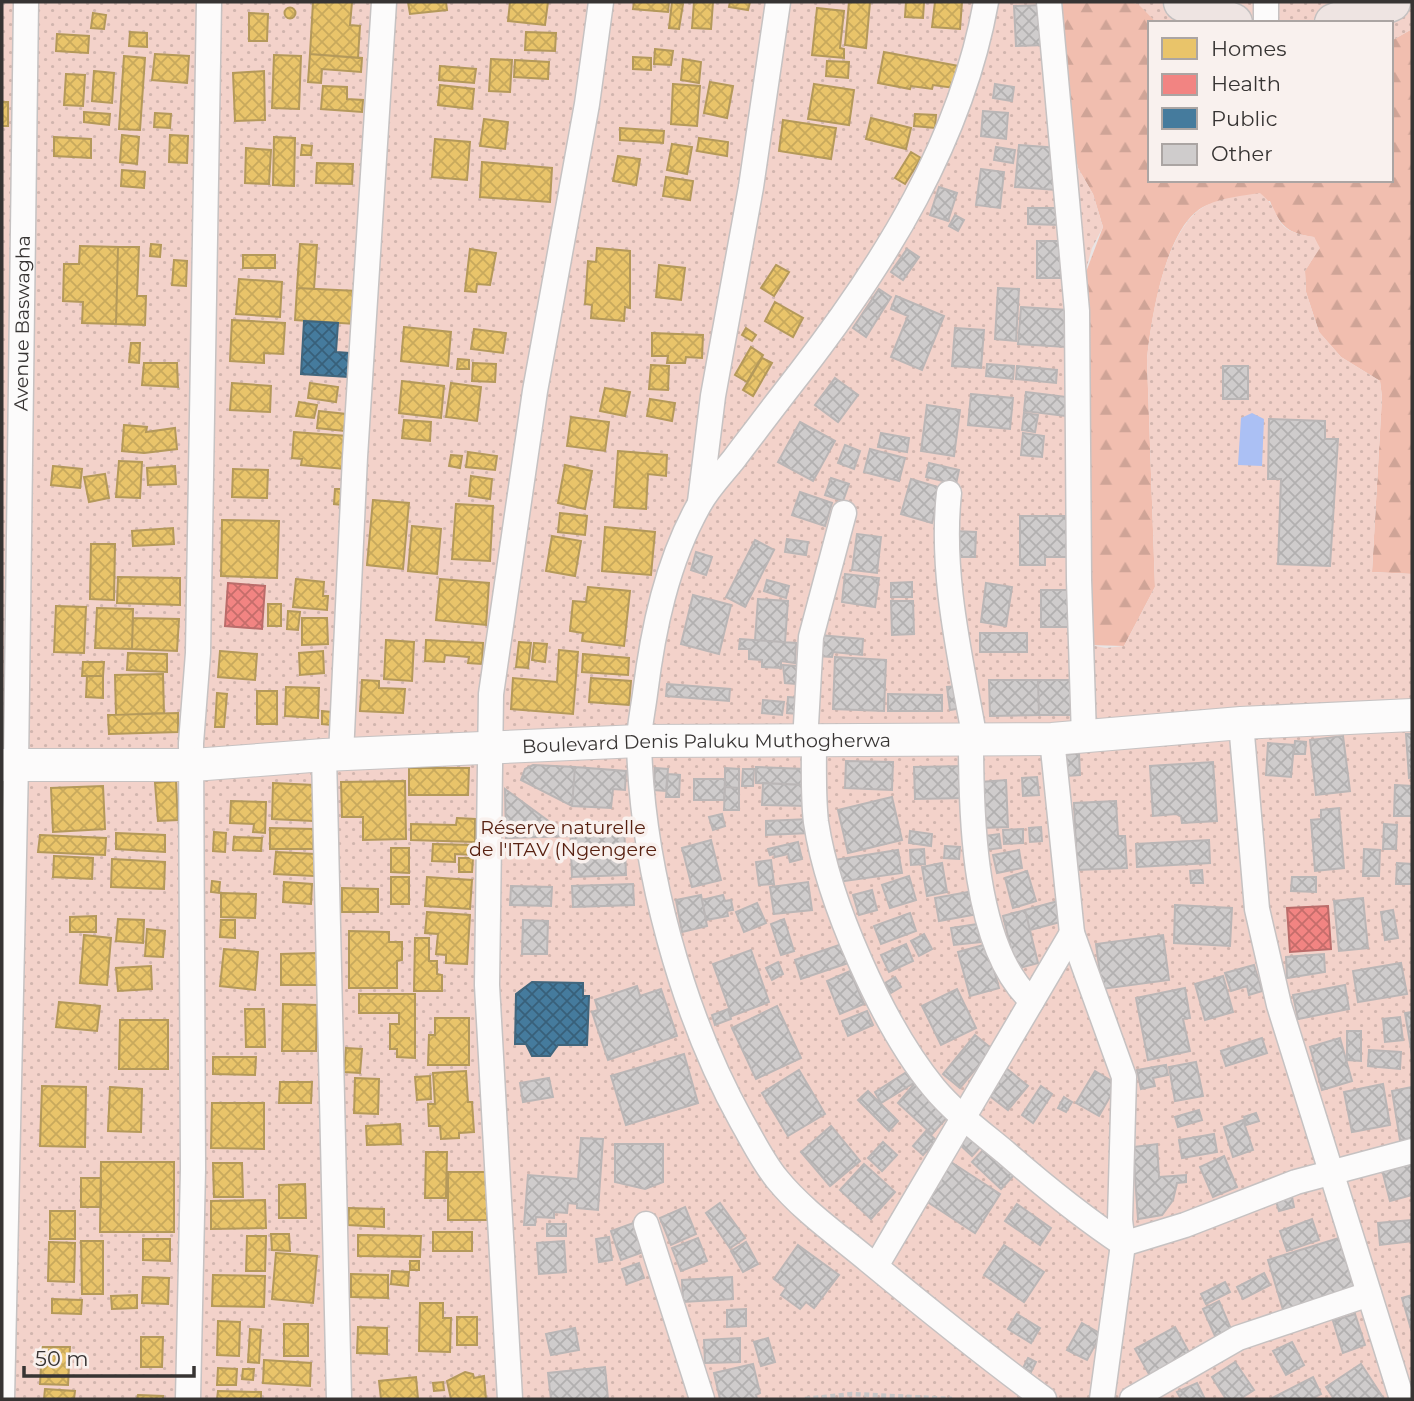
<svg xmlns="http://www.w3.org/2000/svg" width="1414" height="1401" font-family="Montserrat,sans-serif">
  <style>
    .forest { fill: url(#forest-firs) }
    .park { fill: url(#park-dots) }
    .water { fill: #abc0f4 }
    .homes { fill: url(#homes-cross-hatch); stroke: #b4995a; stroke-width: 2 }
    .health { fill: url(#health-cross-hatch); stroke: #ba6c6a; stroke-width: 2 }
    .public { fill: url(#public-cross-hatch); stroke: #41667d; stroke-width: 2 }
    .building { fill: url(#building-cross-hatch); stroke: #bab6b6; stroke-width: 2 }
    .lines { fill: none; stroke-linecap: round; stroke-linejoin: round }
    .minor-casing { stroke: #c6c2c2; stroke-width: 27 }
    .tertiary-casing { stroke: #c6c2c2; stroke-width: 34 }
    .trunk-casing { stroke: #c4c1c1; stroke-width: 41 }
    .path { stroke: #c7c6c6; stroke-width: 4.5; stroke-dasharray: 5 3.5; stroke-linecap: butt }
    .minor { stroke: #fcfbfb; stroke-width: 24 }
    .tertiary { stroke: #fcfbfb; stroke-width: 32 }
    .trunk { stroke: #eee4e2; stroke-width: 38 }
    .labels { text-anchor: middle; stroke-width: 7; stroke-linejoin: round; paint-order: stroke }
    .street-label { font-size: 19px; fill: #373433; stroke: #f9f1ee }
    .park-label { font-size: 19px; fill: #572010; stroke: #f9f1ee }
  </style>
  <defs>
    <pattern id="forest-firs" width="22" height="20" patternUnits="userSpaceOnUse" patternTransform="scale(1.75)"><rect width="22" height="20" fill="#f1beaf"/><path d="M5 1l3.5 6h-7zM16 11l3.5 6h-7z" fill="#cfa497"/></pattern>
    <pattern id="park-dots" width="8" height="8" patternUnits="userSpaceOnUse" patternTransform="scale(1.75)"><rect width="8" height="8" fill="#f3d2ca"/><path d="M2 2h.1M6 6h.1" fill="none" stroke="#d1b5ae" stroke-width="1.8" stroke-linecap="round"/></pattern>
    <pattern id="homes-cross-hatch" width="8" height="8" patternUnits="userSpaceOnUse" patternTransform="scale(1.75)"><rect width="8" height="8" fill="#e9c46a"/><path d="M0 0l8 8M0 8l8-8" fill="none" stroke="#c8a95c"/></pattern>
    <pattern id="health-cross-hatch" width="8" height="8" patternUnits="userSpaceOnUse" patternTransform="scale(1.75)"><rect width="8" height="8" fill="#f28482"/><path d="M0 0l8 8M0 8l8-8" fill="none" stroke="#c56d6b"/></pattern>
    <pattern id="public-cross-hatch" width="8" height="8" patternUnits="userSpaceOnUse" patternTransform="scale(1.75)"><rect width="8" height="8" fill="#457b9d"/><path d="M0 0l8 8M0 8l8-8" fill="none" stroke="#38607a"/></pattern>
    <pattern id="building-cross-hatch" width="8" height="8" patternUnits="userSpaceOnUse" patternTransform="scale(1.75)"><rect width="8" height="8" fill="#cfcccc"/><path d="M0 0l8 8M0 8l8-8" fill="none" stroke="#b2b0b0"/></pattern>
  </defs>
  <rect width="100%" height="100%" fill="#e9e4e4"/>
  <path class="forest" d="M1057,2L1138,3L1157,23H1150V180H1391V41L1412,29V574L1372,572L1382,397L1380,381L1341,357L1319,332L1306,292L1305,271L1319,248L1314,237C1289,234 1279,226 1270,201C1255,202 1217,200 1205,206C1165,225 1151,321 1147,360L1155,587L1124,646L1090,645L1083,280L1103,227L1093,194L1078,168L1068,123Z"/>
  <path class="park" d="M2,2H1057L1068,123L1078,168L1093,194L1103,227L1092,248L1083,280L1090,645L1106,648L1124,646L1155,587L1147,360C1151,317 1165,226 1207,205C1224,197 1242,196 1260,193C1287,215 1267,230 1314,237L1320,248L1305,271L1306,292L1319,332L1341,357L1380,381L1382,397L1372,572L1412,574V1399H2Z
    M1128,2H1412V29L1391,41V23H1157L1138,4Z"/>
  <path class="water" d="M1252,413L1264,419L1262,466L1238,465L1241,418Z"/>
  <path class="homes" d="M313,2H352L350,25L360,26L358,58L310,54Z
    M408,2H446L447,10L410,14Z
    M510,2H548L545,25L508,21Z
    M634,2H669L668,12L633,9Z
    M672,2L683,4L679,29L669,28Z
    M694,2H713L711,29L692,28Z
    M730,2H750L748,10L729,7Z
    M849,2H870L866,48L845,45Z
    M906,2H924L923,18L905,17Z
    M935,2H962L960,29L932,27Z
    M284.5 13a5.5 5.5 0 1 1 11 0a5.5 5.5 0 1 1-11 0Z
    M817,8L844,11L840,48L844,49V58L812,55Z
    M93,13L106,15L104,29L91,28Z
    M249,13L268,14L267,41H249Z
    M130,32L147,33V47L129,46Z
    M526,32L556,33L555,51L525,50Z
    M57,34L89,36L88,53L56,51Z
    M655,49L673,51L671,65L654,64Z
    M884,52L959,66L954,88L933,85L932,89L911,86L910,89L878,83Z
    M155,54L189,56L187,83L152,80Z
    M310,54L362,58L361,72L322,69L321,83L308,82Z
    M274,55L301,56L299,109L272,108Z
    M124,56L145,58L140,130L119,129Z
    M633,57L651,58V70L633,69Z
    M491,59L512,60L510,92L489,91Z
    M683,59L701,62L699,83L681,80Z
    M515,60L549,62L548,79L514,77Z
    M827,61L849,62L848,78L826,76Z
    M440,66L476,69L474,83L439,80Z
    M94,71L114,73L112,103L92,101Z
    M264,71L265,120L235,121L233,73Z
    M66,74L85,75L83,106L64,105Z
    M710,82L733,86L727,118L704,113Z
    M673,84L700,86L697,126L671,124Z
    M814,84L854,90L849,125L808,119Z
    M440,85L474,89L472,109L438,105Z
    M323,86L347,87V99L363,100L362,112L321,109Z
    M2,102H8V126H2Z
    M84,112L110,114L109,125L84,122Z
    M155,113L171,114L170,128L154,127Z
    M915,114L936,115L935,128L914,126Z
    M871,118L911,128L906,149L866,139Z
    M484,119L508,122L505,149L480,146Z
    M783,120L836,128L831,159L779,151Z
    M620,128L664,131L663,143L620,140Z
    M122,135L139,137L137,164L120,162Z
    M170,135L188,136L187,163L169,162Z
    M54,137L91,139V158L54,156Z
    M274,137L295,138L294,186L273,185Z
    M699,138L728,142L727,156L697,151Z
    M435,139L470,142L467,180L432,177Z
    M672,144L692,147L687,174L667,170Z
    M302,145L312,146L311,155H301Z
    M246,148L271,150L269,184L245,183Z
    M911,152L921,158L905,184L895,178Z
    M618,156L640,159L636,185L613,181Z
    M482,162L552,168L550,202L480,197Z
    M317,163L353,164L352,184L316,183Z
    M122,170L145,172L144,188L121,186Z
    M666,177L693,181L690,200L663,196Z
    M151,244L161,245L160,257L150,256Z
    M300,244L317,245L314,289L297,288Z
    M80,246L118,247L116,324L82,323L83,302L63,301L64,264H79Z
    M118,247H139L137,296H146L145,325L116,324Z
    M597,248L630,251V308L625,307L624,321L591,318L592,305L585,304L588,261L596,262Z
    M470,249L496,253L490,285L477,284L476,292L465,291Z
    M243,255H275V268H243Z
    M174,260L187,261L186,286L172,285Z
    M659,265L685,268L681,300L656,297Z
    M776,265L789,272L774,296L761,288Z
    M239,279L282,282L280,317L236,314Z
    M297,288L357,291L355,324L295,320Z
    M775,302L803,318L793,337L765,321Z
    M232,320L285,323L283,354L264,353V363L230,361Z
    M404,327L451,332L448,366L401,361Z
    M746,328L756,335L752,341L742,335Z
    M474,329L506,333L503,353L471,349Z
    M652,333L703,335L702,358L686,357L685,363H667L668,356H652Z
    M131,343H140L139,363L129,362Z
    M751,347L763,355L747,382L735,375Z
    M762,358L772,363L753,396L743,390Z
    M458,359L469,360V369H457Z
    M144,363H177L178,387L142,385Z
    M473,363L496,364L495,382L472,381Z
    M651,365L669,366L668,390L649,389Z
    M402,381L444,386L441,418L399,413Z
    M232,383L271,386L270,412L230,410Z
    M310,383L338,387L336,402L308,398Z
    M451,383L481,387L477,421L446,417Z
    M605,388L630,392L625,416L600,411Z
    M650,399L675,403L672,421L647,416Z
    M299,402L317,405L314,418L296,416Z
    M319,411L346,414L344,431L317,428Z
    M571,417L609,422L605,451L567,446Z
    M404,420L431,422L430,441L402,438Z
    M124,425L147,427L146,432L175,428L177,449L144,453L122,451Z
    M294,432L347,436L345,469L301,465L302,459L292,458Z
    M618,451L667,455L666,476L648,474L646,509L614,507Z
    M468,452L497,456L495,470L466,467Z
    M451,455L462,456L460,468L449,466Z
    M119,461L142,462L140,498L116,497Z
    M565,465L592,471L585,509L558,503Z
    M53,466L82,469L80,488L51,485Z
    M175,466L176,484L148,485L147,468Z
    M233,469L268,470L267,498L232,497Z
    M105,474L109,498L89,502L84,477Z
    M471,476L492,479L490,499L469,496Z
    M335,489H343L342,505L334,504Z
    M373,500L409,503L403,569L367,565Z
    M456,504L493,506L490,561L452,559Z
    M560,513L587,516L585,535L558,532Z
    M222,520L279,521L277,578L221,576Z
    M412,526L441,529L437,574L408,571Z
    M605,527L655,532L651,575L602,571Z
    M173,528L174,544L133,546L132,531Z
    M552,536L581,541L575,576L546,571Z
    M91,544H115L114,600L90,599Z
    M118,577L180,578V605L117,603Z
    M296,579L324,582L323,596H328L327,610L293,607Z
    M440,579L489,583L486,625L436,620Z
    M588,587L630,591L624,646L582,641L583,633L570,631L573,601L586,602Z
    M268,604H281V626H268Z
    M56,606L86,607L84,653L54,652Z
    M97,608L133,609L132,649L95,648Z
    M288,611L300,612L298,630L287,629Z
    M133,618L179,619L177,651L132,649Z
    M302,618H327L328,644L302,645Z
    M386,640L414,642L412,681L384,679Z
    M426,640L483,643L482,664L468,663L469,657L445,655L444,662L425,661Z
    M519,642L531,643L528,668L516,667Z
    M534,643L547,644L545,662L532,660Z
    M559,650L578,652L573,714L511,709L513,678L557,682Z
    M220,651L257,654L255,680L218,677Z
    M323,651L324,673L300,675L299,653Z
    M128,653L167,654V672L127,670Z
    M583,654L629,658L628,675L582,672Z
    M83,662H104L103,676H82Z
    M163,674L164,713L116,715L115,675Z
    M87,676H103V698L86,697Z
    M591,678L631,681L629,705L589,702Z
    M362,680L379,681V688L405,689L403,713L360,711Z
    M286,687L319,688L318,718L285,716Z
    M257,691H277V724H257Z
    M217,693L227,694L224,727H215Z
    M322,711L331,712V725L322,724Z
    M178,713V732L109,734L108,715Z
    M409,768H469L468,795H409Z
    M176,781L178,820L158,821L155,783Z
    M405,781L406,839L363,840V817H342L341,782Z
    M273,783L314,785L313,821L272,819Z
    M103,786L105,829L53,832L51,788Z
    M231,801L266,802L265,833L253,832L254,824L230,823Z
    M457,818L475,819V842L411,840V824L456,825Z
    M270,828L314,829L313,849H270Z
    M214,832L226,833L225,852L213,851Z
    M116,833L165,835V852L116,849Z
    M40,835L106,838L105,855L38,852Z
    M234,837L262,838L261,851L233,850Z
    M433,844L473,845V855L455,854V862L432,861Z
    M391,848H409V873L391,872Z
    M276,852L315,854L314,876L274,874Z
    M54,856L93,858L92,879L53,877Z
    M459,858H473L472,872H459Z
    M112,859L165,862L164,889L111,887Z
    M391,877H409V904H391Z
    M427,877L472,880L470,909L425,906Z
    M212,881L220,882L219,893L211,892Z
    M284,882L312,884L311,904L283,902Z
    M342,888L378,889V912H342Z
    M221,893L256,894L255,918L221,917Z
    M427,912L470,915L467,964L446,963V955L436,954L438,934L425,933Z
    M96,916V932H70V917Z
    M118,919L144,920L143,943L116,941Z
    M221,920H235V938L220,937Z
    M147,929L165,931L163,957L145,956Z
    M349,931L389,932V942H402V960L397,961V988H349Z
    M84,935L111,938L107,985L80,983Z
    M415,938H429V961H437V974L442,975V991H414Z
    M224,949L258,952L255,990L220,986Z
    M317,953L318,985H281V954Z
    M151,966L152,989L118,991L116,968Z
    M359,994H415V1058L397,1057V1049H390V1024H399V1013H359Z
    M59,1002L100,1006L97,1031L56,1027Z
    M283,1004L317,1005L316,1051H282Z
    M245,1009H264L265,1047H246Z
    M435,1018H469V1065H428L429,1035H435Z
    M120,1020H168V1069H119Z
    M346,1048L362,1049L360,1073L344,1072Z
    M213,1057H256L255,1075L213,1074Z
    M466,1071L468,1102H472L474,1132L459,1133V1138L441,1139L440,1126H429L428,1104H435L433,1073Z
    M430,1076L431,1099L417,1100L415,1077Z
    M355,1078L379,1079L378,1114L354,1113Z
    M280,1082H312L311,1103H279Z
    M42,1086L86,1087L85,1147L40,1146Z
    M110,1087L142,1089L141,1132L108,1131Z
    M212,1103H264V1149L211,1148Z
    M400,1124L401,1144L367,1145L366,1126Z
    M426,1152H447L446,1198H425Z
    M101,1162H174V1232H100Z
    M213,1163H242L243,1197H214Z
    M448,1172H487V1220H448Z
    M81,1178H101V1207H81Z
    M305,1184L306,1218H279V1185Z
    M265,1200L266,1228L211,1229V1201Z
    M349,1208L384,1209V1227L348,1225Z
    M50,1211H75V1239H50Z
    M433,1232H472V1251H433Z
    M271,1234H289L290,1251L272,1250Z
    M358,1235L421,1236L420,1257L358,1256Z
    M247,1236H266L265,1271H246Z
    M143,1239H170V1261L143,1260Z
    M81,1241H103V1294H82Z
    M49,1242L75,1243L74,1282L48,1281Z
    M276,1253L317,1256L313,1303L272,1299Z
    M410,1261H419V1270H410Z
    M392,1271L409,1272L408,1286L391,1284Z
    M351,1274L388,1275V1298L351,1297Z
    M213,1275L265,1276L264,1307L212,1306Z
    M143,1277L169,1278L168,1304L142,1303Z
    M137,1295V1308L112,1309L111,1296Z
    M52,1299L82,1300L81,1314L52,1313Z
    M420,1303H443V1318H451L450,1352L419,1351Z
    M457,1317H477V1345H457Z
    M218,1321L240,1322L239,1356L217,1355Z
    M284,1324H308V1356H284Z
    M358,1327L387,1328V1354L357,1353Z
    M250,1329L261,1330L259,1363L248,1362Z
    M141,1337H163L162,1367H141Z
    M42,1347H70L68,1385L40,1384Z
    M264,1360L311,1363L310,1386L263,1383Z
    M218,1368L237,1369L236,1385H217Z
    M243,1369H254L253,1380L242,1379Z
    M465,1372L473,1374L474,1378L484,1376L486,1399H451L447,1381Z
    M416,1377L418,1399H381L379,1381Z
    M443,1382L444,1390L434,1391L433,1383Z
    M45,1389L75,1391L74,1399H44Z
    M218,1391L261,1392V1399H217Z
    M138,1395L163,1396V1399H137Z"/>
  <path class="health" d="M228,583L265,586L262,629L225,626Z
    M1328,906L1331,949L1290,952L1287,908Z"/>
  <path class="public" d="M304,321L338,323L336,352L349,353L348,377L301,374Z
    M532,982L583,983V996H589L587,1045H558L550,1056H532L526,1044H515L516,994Z"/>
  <path class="building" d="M1043,5L1045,45L1016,46L1014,6Z
    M995,84L1014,87L1012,101L993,98Z
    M983,111L1008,113L1006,139L981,136Z
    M1019,145L1059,148L1056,190L1015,187Z
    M996,147L1015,150L1013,163L994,160Z
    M981,169L1004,172L1000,208L976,205Z
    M939,187L957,193L948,221L930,215Z
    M1028,208H1061L1060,225L1028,224Z
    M955,215L964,220L958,231L949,226Z
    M1037,241H1061V278H1037Z
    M907,249L919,257L903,280L891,272Z
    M998,288L1019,289L1016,341L995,339Z
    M879,289L891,297L866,337L853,328Z
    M896,296L944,316L922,370L891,357L908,316L891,309Z
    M1021,307L1068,310L1066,347L1018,344Z
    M955,328L984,330L981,368L952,366Z
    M987,364L1014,366L1013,379L986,376Z
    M1017,366L1057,370L1056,383L1016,379Z
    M1223,366H1248V399H1223Z
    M835,378L858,395L838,422L815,405Z
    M1026,392L1067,397L1065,416L1024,411Z
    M971,394L1013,398L1010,429L968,425Z
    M927,405L960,410L954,456L921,451Z
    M1024,413L1038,415L1035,432L1022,430Z
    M1269,419L1325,421V439H1338L1330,566L1278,564L1281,479H1268Z
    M800,422L835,441L813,481L778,462Z
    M881,433L909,438L907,452L878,447Z
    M1023,433L1044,436L1042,457L1021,455Z
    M845,445L860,451L854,469L838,463Z
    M870,449L905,458L899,481L864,472Z
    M929,463L959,470L956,484L926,477Z
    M831,478L849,484L843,501L825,495Z
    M911,479L941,488L932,523L901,514Z
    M800,492L832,503L825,526L792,515Z
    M1020,516H1068V557H1045V565H1020Z
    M955,531L976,532L975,557H954Z
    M857,534L881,537L877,573L852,570Z
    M787,539L808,542L806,555L785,552Z
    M755,540L774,550L745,607L726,597Z
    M696,552L712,557L706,575L691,570Z
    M845,574L879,578L875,607L842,602Z
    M767,580L789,586L786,598L764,591Z
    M912,582V597H891V583Z
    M986,583L1012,587L1006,626L981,622Z
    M1041,590H1076V627H1041Z
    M693,595L731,605L719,654L681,644Z
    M758,599L788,601L785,642L755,640Z
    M891,601H913L914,634L892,635Z
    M980,633H1027V652H980Z
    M819,635L863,639L862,655L833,652L832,657L817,656Z
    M740,639L796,643L795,663L781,661V668L762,667V660L749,659V649H739Z
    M835,657L886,660L884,711L833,709Z
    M783,665L797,666L796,684L785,683Z
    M989,680H1038L1039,715L990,716Z
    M1038,680H1076V715H1039Z
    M667,684L730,689L729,701L666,696Z
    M958,686L962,708L950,710L947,687Z
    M888,694L942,695V711H888Z
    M788,697L800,698L798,714L787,713Z
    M763,700L784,702L782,715L762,713Z
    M1406,734H1412V777L1409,778Z
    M1343,736L1350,791L1316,795L1310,740Z
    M1295,741L1306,742L1305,754H1294Z
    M1268,743L1294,745L1291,777L1266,775Z
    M1079,753L1080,775L1066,776L1064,755Z
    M846,761L893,762L892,790L845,788Z
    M1213,762L1217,821L1182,823L1181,816L1176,814L1153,816L1150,766Z
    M533,765L575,767L572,806L521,780L525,769Z
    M967,766V798L915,799L914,767Z
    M575,767L626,771L625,790L613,789L611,808L572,806Z
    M756,767L805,769V785L756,783Z
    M655,768L668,769L666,791L654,790Z
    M725,768L739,769V788L725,787Z
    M743,769H754L753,786H742Z
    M668,774L680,775L679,797H666Z
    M1037,777L1039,795L1023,796L1022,778Z
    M694,779H725L724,800H694Z
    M1006,780L1008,827L982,828L980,782Z
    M763,783L808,785L807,806L762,805Z
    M1395,785L1412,786V816H1394Z
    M725,787L739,788V810H724Z
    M505,789L569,836L506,838Z
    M892,797L902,840L848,853L838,810Z
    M1116,801L1118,836H1125L1127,868L1077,870L1074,803Z
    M1339,808L1344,868L1315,871L1311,820L1321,819V810Z
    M722,814L725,826L713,830L709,817Z
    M809,819L810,833L766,835V821Z
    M624,822L626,875L572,877L570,824Z
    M1384,824L1397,825L1396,849H1383Z
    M1041,827L1042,841L1030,842L1029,828Z
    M1023,829V843L1004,844L1003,830Z
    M910,831L932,834L931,846L909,843Z
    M999,834L1001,848L986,850L984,836Z
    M711,840L721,880L692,887L682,848Z
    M1209,840L1210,863L1137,867L1136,844Z
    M798,842L802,859L790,862L788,854L775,857L774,854L770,855L768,849Z
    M945,846L960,847L959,859L944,858Z
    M924,849L925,864L911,865L910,850Z
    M1364,849L1380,850L1379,876H1363Z
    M898,850L902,873L838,882L834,860Z
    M1019,850L1022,868L997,873L993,855Z
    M771,860L774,884L759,885L756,862Z
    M942,863L947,892L927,896L922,867Z
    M1397,863L1412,864V884H1396Z
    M1202,870L1203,883H1191L1190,871Z
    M1027,871L1036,901L1013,908L1005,878Z
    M909,876L916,900L890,908L882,885Z
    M1292,877H1316V892L1291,891Z
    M808,882L812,910L774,914L770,887Z
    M633,884L634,905L573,907L572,886Z
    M511,886L552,887L551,906L510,905Z
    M872,890L877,910L859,915L853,895Z
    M974,891L978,914L939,921L935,898Z
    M701,895L707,926L682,932L676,900Z
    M723,895L725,901L731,900L733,910L727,911L728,916L706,920L702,900Z
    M1363,898L1368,948L1339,951L1334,901Z
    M1058,901L1064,921L1030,930L1025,910Z
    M757,903L766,923L744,932L736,912Z
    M1175,905L1232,908L1230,946L1174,943Z
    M1025,910L1038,963L1016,969L1003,916Z
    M1393,910L1398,938L1385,940L1381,912Z
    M910,913L916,931L881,944L874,926Z
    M784,919L794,951L781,955L771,924Z
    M523,920L548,921L547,954H522Z
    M978,924L980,942L954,945L951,928Z
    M924,934L932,949L919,956L911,941Z
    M1163,935L1169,980L1102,989L1096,944Z
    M845,943L851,962L801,979L795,960Z
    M906,944L913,961L889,972L881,955Z
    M987,944L999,988L970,996L958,952Z
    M751,950L769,1002L732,1016L713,964Z
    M1324,954L1325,972L1287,978L1286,957Z
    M778,962L783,974L772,980L766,968Z
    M1401,963L1407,994L1358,1002L1353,971Z
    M1254,965L1262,991L1249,995L1247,986L1231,991L1225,973Z
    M850,971L864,1004L840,1014L827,981Z
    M1223,976L1233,1012L1205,1020L1195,984Z
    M895,977L901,987L891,993L885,983Z
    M1345,985L1349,1009L1298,1019L1293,995Z
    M637,986L640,996L661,989L677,1036L608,1060L592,1012L598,1010L595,1000Z
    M1185,988L1190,1018L1183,1019L1190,1051L1148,1060L1136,998Z
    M957,989L976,1028L941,1045L922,1006Z
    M777,1006L801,1058L756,1079L732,1028Z
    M728,1009L731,1019L715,1025L712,1015Z
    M867,1011L873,1025L848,1036L842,1021Z
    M1412,1012V1055L1405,1013Z
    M1400,1017L1403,1040L1385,1042L1383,1019Z
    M1347,1031H1361V1061L1347,1060Z
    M975,1035L992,1049L960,1088L943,1074Z
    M1262,1038L1267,1053L1226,1066L1221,1051Z
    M1340,1038L1352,1081L1322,1090L1310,1047Z
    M1369,1050L1401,1052L1400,1069L1368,1066Z
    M684,1054L698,1103L626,1125L611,1076Z
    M1196,1062L1203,1096L1175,1101L1169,1067Z
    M1166,1065L1168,1075L1153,1078L1155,1086L1141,1089L1137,1070Z
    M1006,1068L1028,1086L1008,1110L986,1093Z
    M799,1070L825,1114L788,1136L762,1093Z
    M910,1070L917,1081L881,1103L875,1092Z
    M1095,1071L1117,1084L1099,1116L1076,1103Z
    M549,1078L553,1097L523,1102L520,1083Z
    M916,1082L951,1113L932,1134L898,1103Z
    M1383,1084L1390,1125L1352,1132L1344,1092Z
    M1041,1086L1052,1094L1033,1123L1022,1115Z
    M1412,1087V1138L1400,1140L1392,1091Z
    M868,1091L898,1121L889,1131L858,1100Z
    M1064,1097L1072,1102L1066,1112L1058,1108Z
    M1199,1110L1202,1120L1178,1127L1175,1117Z
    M1256,1113L1259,1121L1246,1125L1244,1117Z
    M1243,1120L1253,1150L1233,1157L1224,1127Z
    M831,1126L860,1161L830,1186L801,1152Z
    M926,1131L936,1140L923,1155L913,1146Z
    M968,1133L982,1145L972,1156L959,1144Z
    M1214,1134L1217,1152L1182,1158L1179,1140Z
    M581,1138L603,1139L598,1210L577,1208V1204L568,1203L567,1213L554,1212V1218L536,1217L535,1225H524L528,1175L578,1179Z
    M883,1142L897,1155L882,1171L868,1158Z
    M615,1144H663V1182L645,1189L615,1182Z
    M1157,1144L1159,1177L1186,1175V1182L1177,1183L1173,1200L1162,1215L1138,1219L1133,1147Z
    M985,1148L1014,1175L1001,1189L972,1162Z
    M1224,1156L1237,1187L1213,1197L1200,1167Z
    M1412,1157V1195L1390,1201L1381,1166Z
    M951,1162L1000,1194L975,1233L926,1201Z
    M864,1164L895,1192L871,1219L840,1190Z
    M1292,1197L1294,1207L1279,1211L1276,1201Z
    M720,1203L745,1238L730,1248L706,1213Z
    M1017,1204L1051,1228L1040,1245L1005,1221Z
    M685,1207L696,1234L671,1245L660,1218Z
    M1312,1219L1319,1240L1287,1251L1280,1231Z
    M1411,1220L1412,1241L1380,1245L1378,1223Z
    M639,1221L649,1250L621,1260L611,1231Z
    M547,1224H566V1236H547Z
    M609,1237L612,1260L599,1262L596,1239Z
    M698,1238L707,1261L681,1271L672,1248Z
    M1339,1238L1355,1290L1284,1313L1268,1260Z
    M564,1241L566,1272L539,1274L537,1243Z
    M746,1242L758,1264L743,1272L731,1251Z
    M798,1245L839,1275L814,1308L806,1302L800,1309L781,1295L786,1288L774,1279Z
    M1004,1245L1044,1272L1024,1302L984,1275Z
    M639,1263L644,1278L627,1284L622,1269Z
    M1264,1273L1270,1285L1243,1299L1237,1287Z
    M732,1277L733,1299L683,1302L682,1280Z
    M1225,1282L1230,1292L1206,1304L1201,1294Z
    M1412,1295V1328L1411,1329L1402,1298Z
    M1219,1301L1231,1329L1215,1336L1203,1309Z
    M746,1309V1326L727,1327V1310Z
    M1017,1314L1040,1328L1031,1343L1008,1329Z
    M1355,1314L1365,1345L1343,1353L1333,1321Z
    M1082,1323L1101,1334L1087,1360L1067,1350Z
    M1175,1327L1190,1354L1150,1376L1135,1349Z
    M575,1328L579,1350L551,1355L546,1334Z
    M740,1338V1362L705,1363L704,1340Z
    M768,1338L775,1362L761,1366L754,1342Z
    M1292,1342L1304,1365L1286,1375L1273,1351Z
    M1028,1358L1036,1362L1031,1372L1023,1368Z
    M1235,1362L1254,1390L1240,1399H1226L1212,1377Z
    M753,1364L760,1393L756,1395L757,1399H720L714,1373Z
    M1361,1364L1384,1399H1334L1326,1387Z
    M605,1367L608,1399H551L548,1373Z
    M1313,1377L1321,1394L1311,1399H1270Z
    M1197,1383L1205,1399H1181L1177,1392Z"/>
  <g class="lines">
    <defs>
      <g id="minor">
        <path d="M986,2C961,141 885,263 799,374C777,402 756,430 734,459C722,474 708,488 699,505C667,562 653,629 645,694C643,710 639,727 639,743C642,868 682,1014 742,1122C753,1141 763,1162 777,1179C802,1210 838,1235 869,1261C926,1308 984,1355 1044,1399"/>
        <path d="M1049,2L1077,311L1079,580L1084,737"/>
        <path d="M1266,23V2"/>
        <path d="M949,493C940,575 961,660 975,740"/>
        <path d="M700,502L713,396L751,187L778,2"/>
        <path d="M1241,723L1257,909L1279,1005L1402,1399"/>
        <path d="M1052,739L1072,933L1124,1077L1120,1220L1123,1244L1102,1399"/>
        <path d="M971,741C971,815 973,948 1032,1001"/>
        <path d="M805,742L811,637L844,513"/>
        <path d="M814,742C814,769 813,796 816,822C828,902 883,1026 934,1088C955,1113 981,1132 1005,1152C1044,1186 1081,1216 1123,1244L1185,1225L1296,1182L1412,1151"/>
        <path d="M324,755L339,1399"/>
        <path d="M341,755L355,457L384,2"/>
        <path d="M646,1224L702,1399"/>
        <path d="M876,1266L1072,933"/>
        <path id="s1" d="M2,1399L16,765L26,2"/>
        <path d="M188,1399L193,1169L191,743L198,653L209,2"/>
        <path d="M510,1399L487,985L491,694L535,391L587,104L601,2"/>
        <path d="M1132,1399L1238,1338L1369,1294"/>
      </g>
      <g id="tertiary">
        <path id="s2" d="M2,765H193L324,755L639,741L1052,739L1241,723L1412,715"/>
      </g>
      <path id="trunk" d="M1183,2L1233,23
        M1334,23L1391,2"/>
    </defs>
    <use href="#minor" class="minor-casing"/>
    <use href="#tertiary" class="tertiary-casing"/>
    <use href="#trunk" class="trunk-casing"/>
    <path class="path" d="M805,1399L852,1394L952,1399"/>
    <use href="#minor" class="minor"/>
    <use href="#tertiary" class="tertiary"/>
    <use href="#trunk" class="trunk"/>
  </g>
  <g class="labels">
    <g class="street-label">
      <text dy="7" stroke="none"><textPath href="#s1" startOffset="1076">Avenue Baswagha</textPath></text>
      <text dy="7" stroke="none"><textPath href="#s2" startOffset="705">Boulevard Denis Paluku Muthogherwa</textPath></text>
    </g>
    <g class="park-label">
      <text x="563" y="834">Réserve naturelle<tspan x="563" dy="22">de l'ITAV (Ngengere</tspan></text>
    </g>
  </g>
  <rect width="1414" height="1401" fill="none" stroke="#373433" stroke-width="7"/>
  <rect x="1148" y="21" width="245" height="161" fill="#f9f1ee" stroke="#aba5a3" stroke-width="2"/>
  <rect x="1162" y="38" width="35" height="21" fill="#e9c46a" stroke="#aba5a3" stroke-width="2"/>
  <text x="1211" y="56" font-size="21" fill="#373433">Homes</text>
  <rect x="1162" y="74" width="35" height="21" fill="#f28482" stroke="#aba5a3" stroke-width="2"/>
  <text x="1211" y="91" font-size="21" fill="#373433">Health</text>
  <rect x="1162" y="108" width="35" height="21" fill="#457b9d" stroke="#aba5a3" stroke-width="2"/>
  <text x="1211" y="126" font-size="21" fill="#373433">Public</text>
  <rect x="1162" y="144" width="35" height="21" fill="#cfcccc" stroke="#aba5a3" stroke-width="2"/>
  <text x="1211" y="161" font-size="21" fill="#373433">Other</text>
  <path d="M24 1366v10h170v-10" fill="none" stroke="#373433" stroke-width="3.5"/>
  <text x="35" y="1366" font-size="21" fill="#373433" stroke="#f9f1ee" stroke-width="5" paint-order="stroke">50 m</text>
</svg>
